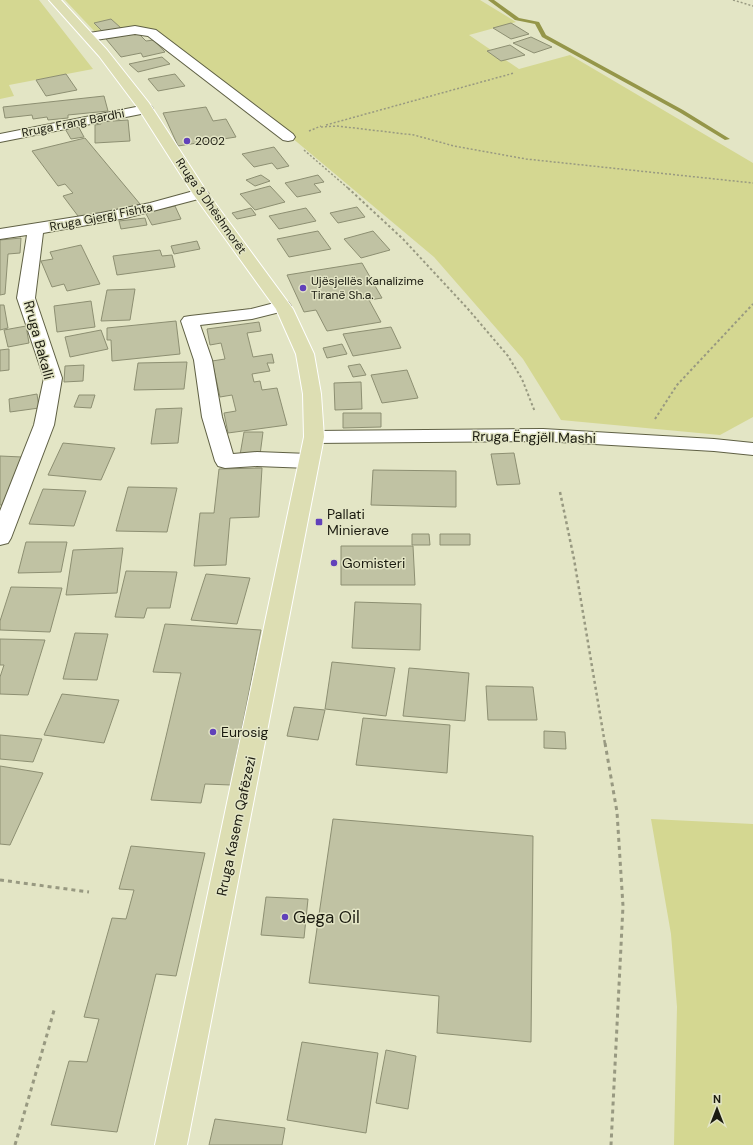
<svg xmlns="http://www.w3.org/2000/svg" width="753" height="1145" font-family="'DM Sans',sans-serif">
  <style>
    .green { fill: #d4d791 }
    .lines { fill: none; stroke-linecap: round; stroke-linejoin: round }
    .stream { fill: #959649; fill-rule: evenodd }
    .building { fill: #c0c2a3; stroke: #8d8f72 }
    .minor-casing { stroke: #5f6044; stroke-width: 2 }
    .major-casing { stroke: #fff; stroke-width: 2 }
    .path-far3 { stroke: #989981; stroke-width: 1.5; stroke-dasharray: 2 2; stroke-linecap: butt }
    .path-far2 { stroke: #989981; stroke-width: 2; stroke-dasharray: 2.5 2.5; stroke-linecap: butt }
    .path-far1 { stroke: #989981; stroke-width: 2.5; stroke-dasharray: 3 3; stroke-linecap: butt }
    .path { stroke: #989981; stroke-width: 3; stroke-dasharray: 4 4; stroke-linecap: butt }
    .minor { fill: #fff; fill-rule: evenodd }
    .major { fill: #dddeb3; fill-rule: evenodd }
    .poi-dot { fill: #6141ba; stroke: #e3e5c5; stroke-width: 1.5 }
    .labels { text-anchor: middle; stroke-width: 3; stroke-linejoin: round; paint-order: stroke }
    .far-street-label { font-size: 12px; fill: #1b1b10; stroke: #e3e5c5 }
    .far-poi-label { font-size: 12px; fill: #1b1b10; stroke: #e3e5c5; text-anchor: start }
    .street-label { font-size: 14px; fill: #1b1b10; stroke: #e3e5c5 }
    .poi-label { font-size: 14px; fill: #1b1b10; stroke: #e3e5c5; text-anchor: start }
    .near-poi-label { font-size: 17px; fill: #1b1b10; stroke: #e3e5c5; text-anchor: start }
  </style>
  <rect width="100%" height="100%" fill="#e3e5c5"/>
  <path class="green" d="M0,0H39L93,69L9,85L14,96L0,99Z
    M65,0H480L516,22L469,35L519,69L570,55L753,163V417L720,435L561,420L523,359L434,257L285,132L271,116L158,33L126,27L96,33Z
    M651,819L753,824V1145H674L677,1007L671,934Z"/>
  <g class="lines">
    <path class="stream" d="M488,0H494L519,18L539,22L546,35L683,110L730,139L725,140L679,112L542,37L535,24L515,20Z"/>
  </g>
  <path class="building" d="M111,19L121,28L103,32L94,23Z
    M511,23L529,34L511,39L493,28Z
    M138,33L146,41L154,40L165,52L143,57L141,53L121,57L106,39Z
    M531,37L552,47L534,53L513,43Z
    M510,45L525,55L501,61L487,51Z
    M162,57L170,64L138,72L129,64Z
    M66,74L77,90L46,96L36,80Z
    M175,74L185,86L158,91L148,79Z
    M104,96L108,111L68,115V118L48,120L47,117L33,119L32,115L5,118L3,107Z
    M206,107L213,121L226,119L236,137L178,146L163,113Z
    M113,119V121L128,120L130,141L95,143V125L101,124V120Z
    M77,124L84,137L71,139L64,127Z
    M85,138L140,204L81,220L63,196L73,193L65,184L58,186L32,151Z
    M274,147L289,166L277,169L272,163L254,167L242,154Z
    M261,175L270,181L255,186L246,180Z
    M318,175L324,182L314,184L321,192L297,197L285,183Z
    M270,186L285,202L255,210L240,194Z
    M175,206L181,219L152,225L145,212Z
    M357,207L365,217L338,223L330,213Z
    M251,208L256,215L237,219L232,213Z
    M306,208L316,221L279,229L269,216Z
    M145,218L147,225L121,229L119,221Z
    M318,231L331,249L289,257L277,239Z
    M373,231L390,250L361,258L344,239Z
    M21,238L20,253L8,254L5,294L0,295V240Z
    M197,241L200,249L174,254L171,246Z
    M81,245L100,284L67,291L64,284L52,287L41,261L53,259L50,252Z
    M160,250L162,256L172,255L175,267L117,275L113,256Z
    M362,263L382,298L369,300L381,322L327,331L316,310L304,312L287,275Z
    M135,289L130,320L101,321L107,290Z
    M91,301L95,327L57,332L54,306Z
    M0,305H4L8,328L0,330Z
    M176,321L180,354L112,361L111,340H107V328Z
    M259,322L261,331L247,333L253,357L272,354L274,363H267L270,371L252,374L254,382L260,381L262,390L277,388L287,425L228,433L224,413L236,411L232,395L220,397L212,361L225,359L221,343L210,345L207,329Z
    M26,326L29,343L8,347L4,330Z
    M391,327L401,348L353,356L343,334Z
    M101,330L108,349L70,357L65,337Z
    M342,344L347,354L327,358L323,348Z
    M9,349V370L0,371V350Z
    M187,362L184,389L134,390L138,363Z
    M360,364L366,375L353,377L348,366Z
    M84,365L83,381L64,382L65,366Z
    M407,370L418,398L382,403L371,375Z
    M361,382L362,409L335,410L334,383Z
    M37,394L39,408L10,412L9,399Z
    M79,395H95L91,408L74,407Z
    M182,408L178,443L151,444L156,409Z
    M343,413H381V427L343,428Z
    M244,432H263L260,455H240Z
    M63,443L115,448L101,480L48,475Z
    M514,453L520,484L497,485L491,454Z
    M0,456L22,457L4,505H0Z
    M262,468L259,517L230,518L226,565L194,566L200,513H214L219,469Z
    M373,470L456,471V507L371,505Z
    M128,487L177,488L167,532L116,531Z
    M43,489L86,491L74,526L29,524Z
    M412,534H429L430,545H412Z
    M440,534H470V545H440Z
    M26,542H67L61,572L18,573Z
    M341,546H413L415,585H341Z
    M123,548L117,593L66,595L73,550Z
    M126,571L177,572L170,608H147L144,618L115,617Z
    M206,574L250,578L237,624L191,620Z
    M11,587L62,588L50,632L0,630V621Z
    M355,602L421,604L420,650L352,648Z
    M165,624L261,630L231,785L205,784L201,803L151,800L181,673L153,672Z
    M75,633L108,634L97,680L63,679Z
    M0,639L45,640L28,695L0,694V677L4,665H0Z
    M332,662L395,668L386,716L325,709Z
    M409,668L469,673L465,721L403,716Z
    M486,686L533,687L537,720H488Z
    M62,694L119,700L104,743L44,735Z
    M294,707L325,710L318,740L287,736Z
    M363,718L450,725L447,773L356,765Z
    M544,731L565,732L566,749L544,748Z
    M0,735L42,739L33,762L0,759Z
    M0,766L43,773L10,845L0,844Z
    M333,819L533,836L531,1042L437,1033L439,996L309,983Z
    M131,846L205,853L176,976L156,974L117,1132L51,1125L69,1061L87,1062L99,1019L84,1017L112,918L126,919L134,890L119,889Z
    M266,897L308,899L304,938L261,935Z
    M302,1042L378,1053L366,1133L287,1120Z
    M386,1050L416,1056L408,1109L376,1103Z
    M215,1119L285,1128L282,1145H209Z"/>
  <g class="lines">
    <defs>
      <path id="minor" d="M135,26L156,30L293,134L295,137L293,140L288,141L283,140L148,36L135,34L89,41L85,40L83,37L85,34L89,33Z
        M146,105L151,106L153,109L151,112L0,142V134Z
        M201,189L206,191L209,194L206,197L126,218L43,233L35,298L62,378L54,425L11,538L8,543L0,545V511L34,425L44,378L17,298L27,235L0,239V229L101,213L150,203Z
        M282,301L288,302L291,306L288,310L252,319L200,325L212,360L222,417L233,454L257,452L309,454L316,456L319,461L316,466L309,468L257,466L225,468L218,466L215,461L202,417L194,360L181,321L184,317L190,316L251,309Z
        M543,429L714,439L753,443V455L714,451L543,441L314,443L307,441L304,437L307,433L314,431Z"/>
      <path id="major" d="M49,0H61L107,50L149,103L207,192L293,309L314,354L321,394L324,437L187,1145H155L304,437L303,394L296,354L276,309L193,194L138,108L99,56Z"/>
    </defs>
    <use href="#minor" class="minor-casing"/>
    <use href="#major" class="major-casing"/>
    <path class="path-far3" d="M733,0L753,6
      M326,125L514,73
      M321,127L337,126L414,135L454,146L526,159L753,183
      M309,131L321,126
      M304,150L349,189"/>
    <path class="path-far2" d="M348,188L403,239L468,309L508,356L522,379L535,412
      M655,419L677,385L753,304"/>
    <path class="path-far1" d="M560,492L574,559L605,744"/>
    <path class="path" d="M605,743L617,812L623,906L611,1145
      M0,880L89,892
      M15,1145L55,1007"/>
    <use href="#minor" class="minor"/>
    <use href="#major" class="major"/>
  </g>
  <g class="poi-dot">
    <circle cx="187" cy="141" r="4"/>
    <circle cx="303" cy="288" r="4"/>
    <rect x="315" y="518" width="8" height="8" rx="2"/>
    <circle cx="334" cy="563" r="4"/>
    <circle cx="213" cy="732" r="4"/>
    <circle cx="285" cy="917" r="4"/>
  </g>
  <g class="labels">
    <g class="far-street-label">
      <text transform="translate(73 123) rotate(-11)" y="4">Rruga Frang Bardhi</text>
      <text transform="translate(211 206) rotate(55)" y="4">Rruga 3 Dhëshmorët</text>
      <text transform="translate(101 217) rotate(-11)" y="4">Rruga Gjergj Fishta</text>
    </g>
    <g class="far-poi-label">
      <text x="195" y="145">2002</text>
      <text x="311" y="285">Ujësjellës Kanalizime<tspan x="311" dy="14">Tiranë Sh.a.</tspan></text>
    </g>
    <g class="street-label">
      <text transform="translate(39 340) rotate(75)" y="5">Rruga Bakalli</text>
      <text transform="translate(534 437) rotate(1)" y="5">Rruga Ëngjëll Mashi</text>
      <text transform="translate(236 826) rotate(-78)" y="5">Rruga Kasem Qafëzezi</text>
    </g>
    <g class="poi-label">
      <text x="327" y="519">Pallati<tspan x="327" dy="16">Minierave</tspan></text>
      <text x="342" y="568">Gomisteri</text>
      <text x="221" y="737">Eurosig</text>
    </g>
    <g class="near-poi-label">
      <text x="293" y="923">Gega Oil</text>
    </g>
  </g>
  <g transform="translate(717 1109)" stroke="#e3e5c5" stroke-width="3" paint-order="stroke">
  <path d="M0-3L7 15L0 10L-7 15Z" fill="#1b1b10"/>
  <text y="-6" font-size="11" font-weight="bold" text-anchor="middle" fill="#1b1b10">N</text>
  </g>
</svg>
